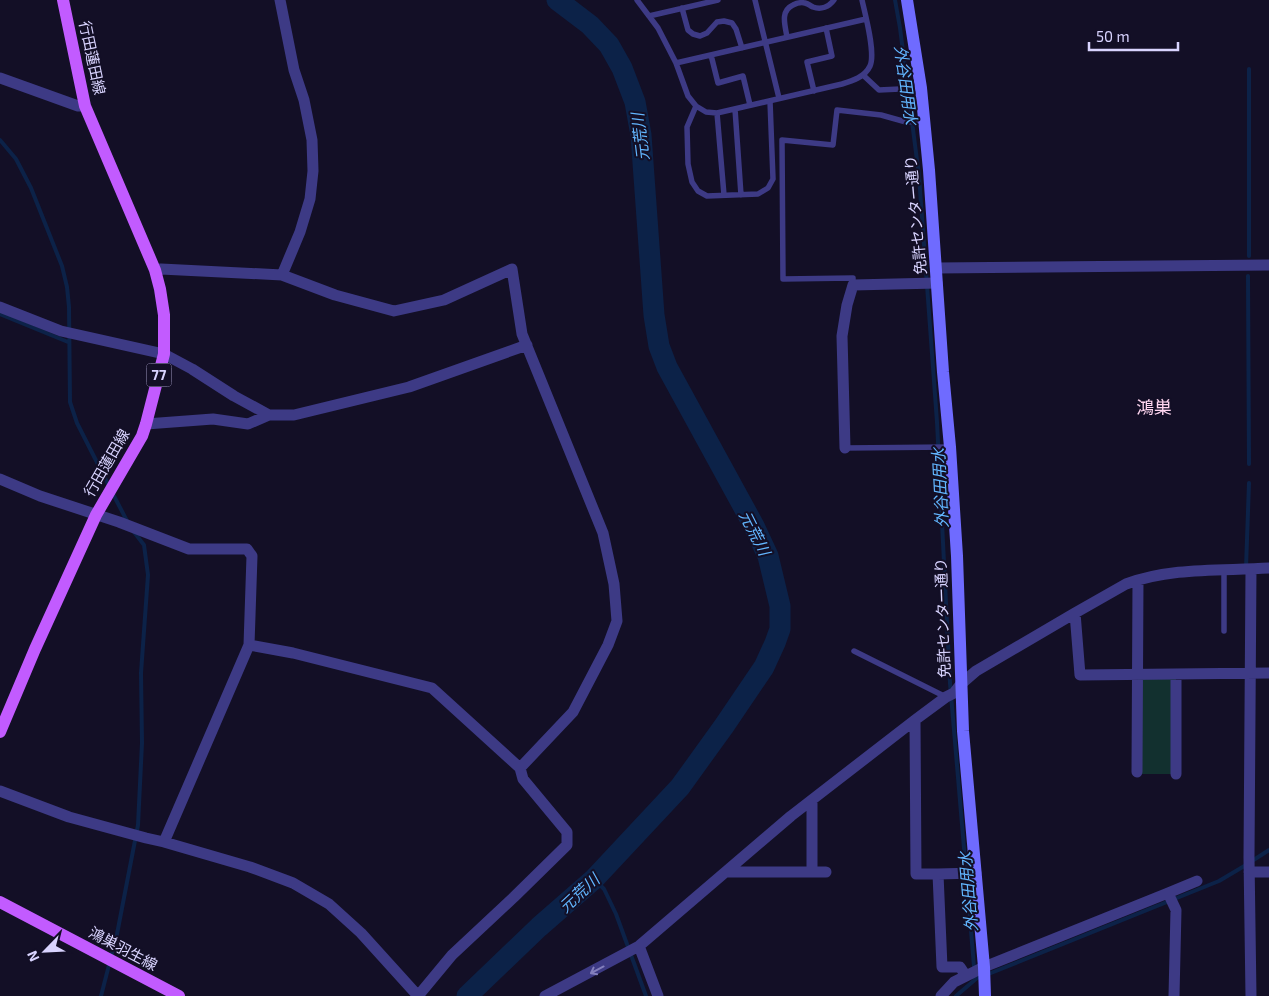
<svg xmlns="http://www.w3.org/2000/svg" width="1269" height="996" font-family="'Exo 2','Noto Sans JP',sans-serif">
  <style>
    .green { fill: #12302f }
    .lines { fill: none; stroke-linecap: round; stroke-linejoin: round }
    .stream { stroke: #0c2248; stroke-width: 4 }
    .river { stroke: #0c2248; stroke-width: 21 }
    .lane { stroke: #3d3a85; stroke-width: 5.5 }
    .street { stroke: #3d3a85; stroke-width: 11 }
    .secondary { stroke: #6f6bff; stroke-width: 12 }
    .primary { stroke: #c25bff; stroke-width: 12 }
    .oneway { stroke: #837fbc }
    .labels { text-anchor: middle; stroke-width: 4; stroke-linejoin: round; paint-order: stroke }
    .shield { fill: #130f26; stroke: #9e99be; stroke-width: 1 }
    .shield-label { font-size: 14px; font-weight: bold; fill: #d9d4ff }
    .street-label { font-size: 15px; fill: #d9d4ff; stroke: #130f26 }
    .water-label { font-size: 16px; font-style: italic; fill: #62b6ff; stroke: #130f26 }
    .quarter-label { font-size: 18px; fill: #ffd6f0; stroke: #130f26 }
  </style>
  <rect width="100%" height="100%" fill="#130f26"/>
  <path class="green" d="M1138,674H1176V774H1136Z"/>
  <g class="lines">
    <path class="stream" d="M895,0L900,28L919,176L937,422L950,683L975,978
      M0,140L16,159L31,188L62,266L67,287L69,307L70,402L77,423L109,486
      M1249,256V69
      M1248,276L1249,464
      M0,314L68,342
      M112,492L127,521
      M1246,568L1249,483
      M1252,861L1269,850
      M594,879L604,889L616,914L646,996
      M986,975L1219,881L1246,865
      M101,996L117,934L138,825L142,743L141,673L148,575L144,545L134,532
      M956,996L977,978"/>
    <path class="river" d="M467,996L539,927L594,879L680,787L724,726L764,667L775,643L780,629V606L768,556L754,526L667,367L659,346L654,315L641,135L635,102L622,68L609,45L590,25L557,0"/>
    <path class="lane" d="M637,0L658,28L676,63L688,96L696,106L706,112L717,113L842,84C852,81 865,77 870,66C876,53 865,14 862,0
      M755,0L779,98
      M682,8L688,30L693,34L700,36L707,33L717,22L724,21L732,23L736,29L742,48
      M649,16L718,0
      M787,37C785,25 780,11 793,5C797,3 801,2 805,3C809,4 809,5 813,7C821,10 829,7 834,0
      M711,55L718,83L743,76L750,105
      M676,63L866,19
      M863,75L879,90L921,88
      M814,91L807,62L832,56L826,28
      M696,106L687,127L688,164L692,182L698,191L707,196L758,194L768,188L773,179L770,101
      M735,109L741,195
      M717,113L724,195
      M853,285V278L783,279L782,140L833,145L837,110L881,115L906,122L924,121
      M845,448L950,447
      M1224,631V570
      M854,651L946,697"/>
    <path class="street" d="M280,0L294,70L304,100L312,140L313,171L310,199L300,232L282,275
      M0,78L78,106H85
      M937,268L1269,265
      M155,270L161,269L282,275L335,295L394,311L444,300L512,269L522,334L603,533L614,584L617,621L608,645L573,712L520,768
      M0,307L61,331L164,354L192,369L234,396L269,415H294L409,387L527,345
      M146,424L213,419L248,424L269,415
      M845,448L842,336L847,305L853,285L937,283
      M0,479L40,496L119,522L189,549H247L252,556L249,645L164,842
      M1075,613L1080,675L1269,673
      M249,645L293,653L432,688L520,768L523,779L567,832V845L514,897L452,955L418,996
      M1176,674V774
      M915,720L916,874H938L942,967H960L966,976
      M1137,772L1138,580
      M0,791L69,817L146,838L164,842L250,867L293,883L329,904L361,933L418,996
      M726,872H826
      M812,872V800
      M1249,872H1269
      M938,874L976,873
      M639,946L658,996
      M545,996L639,946L791,816L915,720L946,697L954,693L961,684L976,671L1075,613L1126,584C1171,567 1222,571 1269,568
      M941,996L954,982L984,967L1168,893
      M1174,996L1176,910L1168,893L1197,881
      M1251,996L1249,858L1251,569"/>
    <path class="secondary" d="M907,0L921,88L929,170L943,372L950,447L957,556L963,731L984,967L985,996"/>
    <path class="primary" d="M0,732L35,649L96,515L142,436L146,424L164,354V315L160,289L155,270L85,106L63,0
      M0,902L179,996"/>
  </g>
  <defs><path id="oneway-shaft" d="M-6 0H5M1.5-3L5.5 0L1.5 3" fill="none" stroke-width="1.6" stroke-linecap="round" stroke-linejoin="round" transform="scale(1.25)"/></defs>
  <use class="oneway" href="#oneway-shaft" transform="translate(597 970) rotate(152)"/>
  <g class="labels">
    <rect class="shield" x="146.5" y="363.5" width="25" height="23" rx="4"/>
    <g class="shield-label">
      <text x="159" y="380">77</text>
    </g>
    <g class="street-label">
      <text transform="translate(92 58) rotate(78)" y="5">行田蓮田線</text>
      <text transform="translate(916 215) rotate(-95)" y="5">免許センター通り</text>
      <text transform="translate(107 463) rotate(-60)" y="5">行田蓮田線</text>
      <text transform="translate(943 618) rotate(-92)" y="5">免許センター通り</text>
      <text transform="translate(123 949) rotate(28)" y="5">鴻巣羽生線</text>
    </g>
    <g class="water-label">
      <text transform="translate(906 85) rotate(82)" y="6">外谷田用水</text>
      <text transform="translate(640 137) rotate(-97)" y="6">元荒川</text>
      <text transform="translate(940 488) rotate(-93)" y="6">外谷田用水</text>
      <text transform="translate(755 533) rotate(63)" y="6">元荒川</text>
      <text transform="translate(968 892) rotate(-95)" y="6">外谷田用水</text>
      <text transform="translate(579 893) rotate(-43)" y="6">元荒川</text>
    </g>
    <g class="quarter-label">
      <text x="1154" y="414">鴻巣</text>
    </g>
  </g>
  <g transform="translate(45 951) rotate(246)" stroke="#130f26" stroke-width="4" paint-order="stroke">
  <path d="M0-4L9 19L0 12L-9 19Z" fill="#d9d4ff"/>
  <text y="-8" font-size="14" font-weight="bold" text-anchor="middle" fill="#d9d4ff">N</text>
  </g>
  <path d="M1089 42v8h89v-8" fill="none" stroke="#d9d4ff" stroke-width="2.5"/>
  <text x="1096" y="42" font-size="15" fill="#d9d4ff" stroke="#130f26" stroke-width="4" paint-order="stroke">50 m</text>
</svg>
